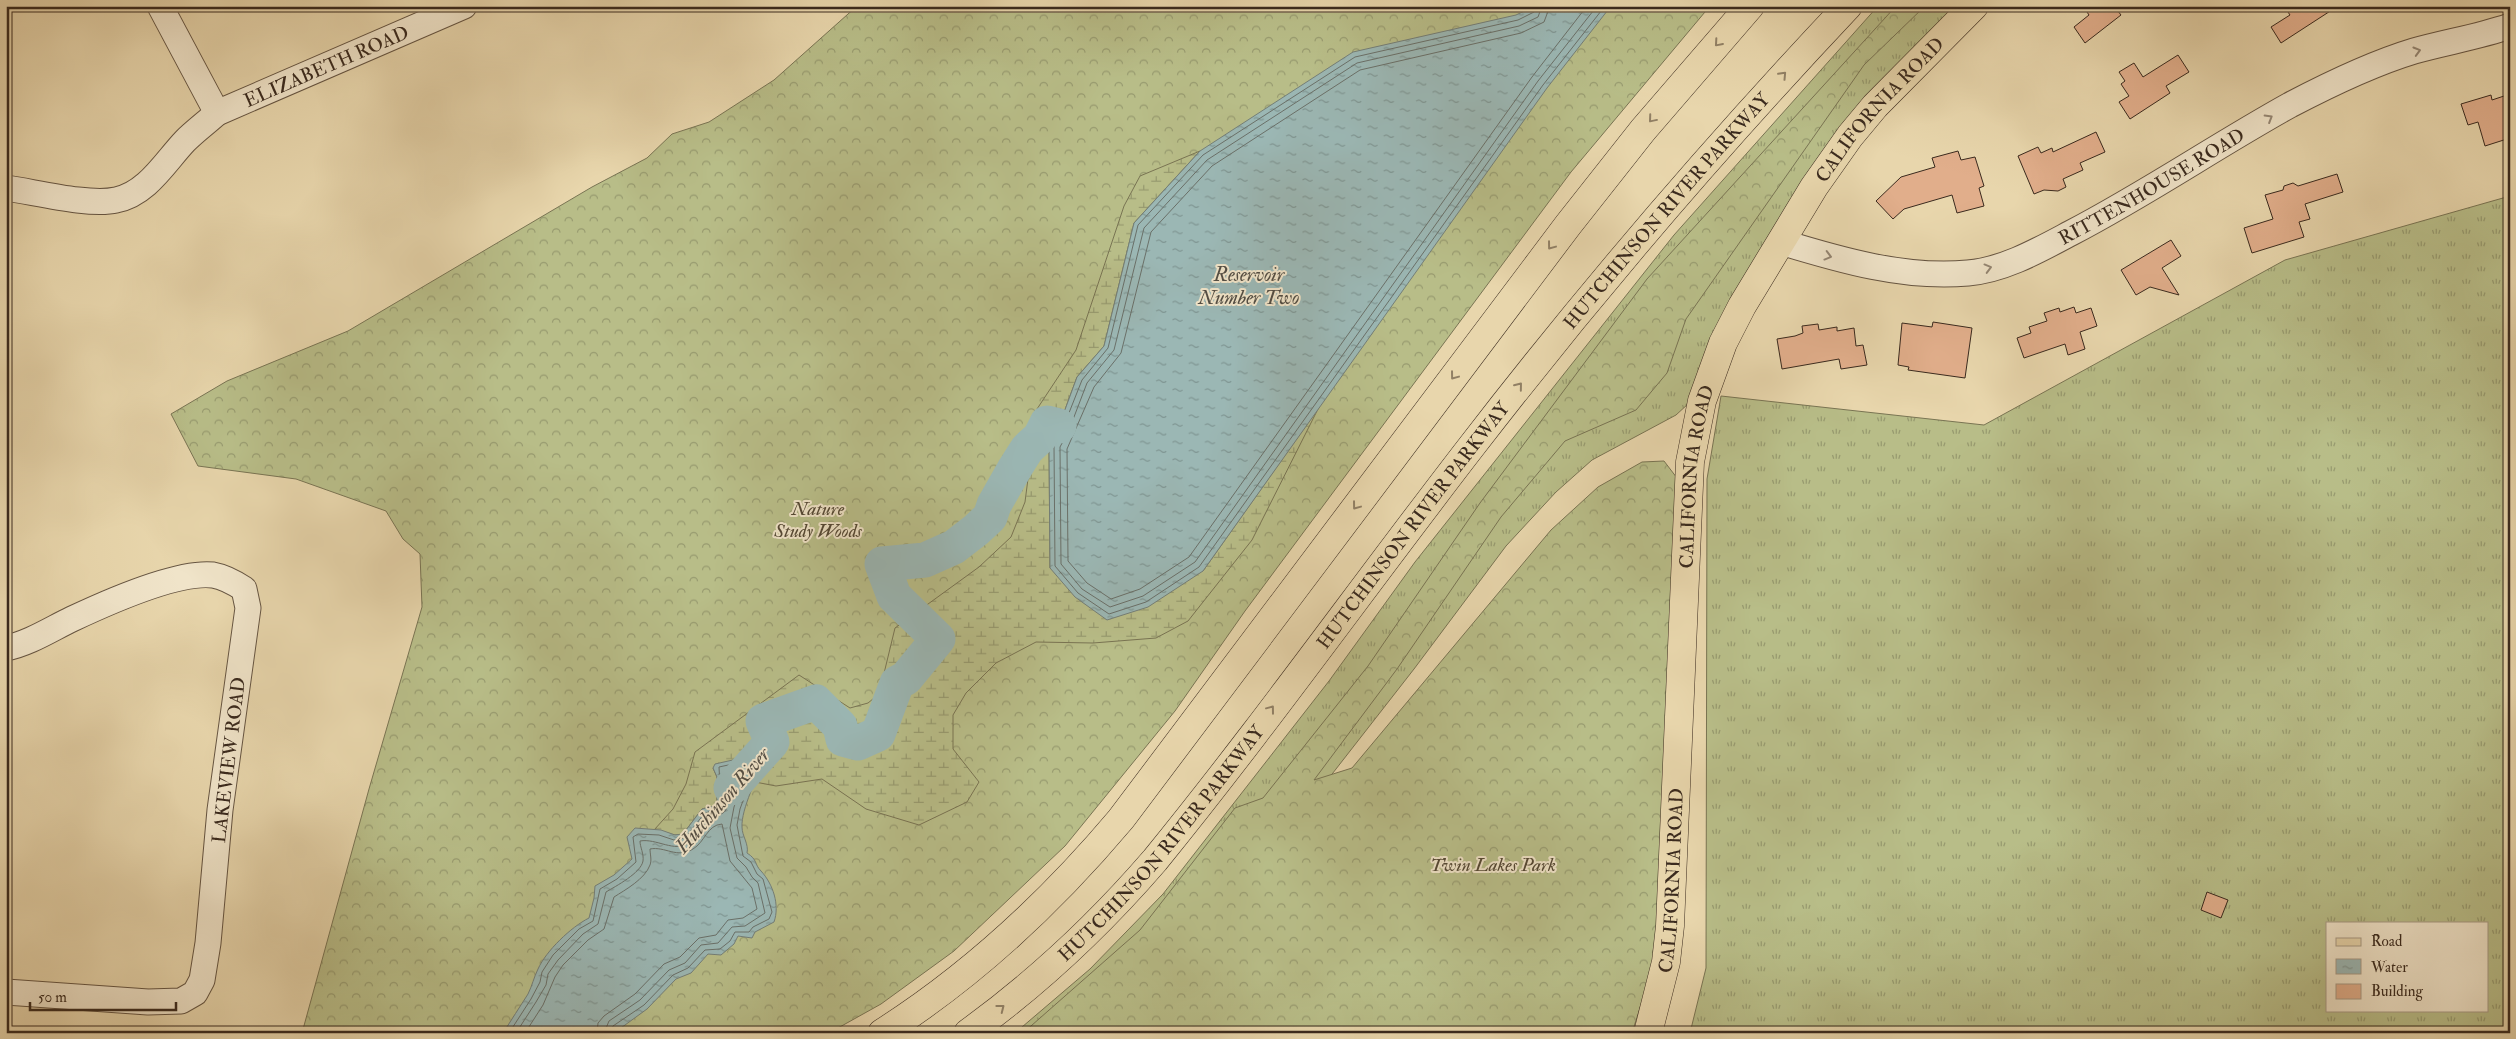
<svg xmlns="http://www.w3.org/2000/svg" width="2516" height="1039" font-family="'IM FELL Double Pica',serif">
  <style>
    .grass { fill: url(#grass-tufts); stroke: #797453; fill-rule: evenodd }
    .forest { fill: url(#forest-crowns); stroke: #797453 }
    .wetland { fill: url(#wetland-marsh); stroke: #797453 }
    .water { fill: url(#water-ripples); stroke: #747f78 }
    .lines { fill: none; stroke-linecap: round; stroke-linejoin: round }
    .shore { stroke: #6a7069; stroke-width: 1 }
    .river { stroke: #9bb7b4; stroke-width: 35 }
    .building { fill: #e1ae8b; stroke: #3a2a1e }
    .minor-casing { stroke: #665542; stroke-width: 27 }
    .major-casing { stroke: #3a2a1e; stroke-width: 29 }
    .highway-casing { stroke: #3a2a1e; stroke-width: 29 }
    .minor { stroke: #f0e4c9; stroke-width: 25 }
    .major { stroke: #e8d6ac; stroke-width: 28 }
    .highway { stroke: #e8d6ac; stroke-width: 28 }
    .oneway { stroke: #918065 }
    .oneway2 { stroke: #958774 }
    .labels { text-anchor: middle; stroke-width: 4; stroke-linejoin: round; paint-order: stroke }
    .street-label { font-size: 19px; fill: #3a2a1e; stroke: #f0e4c9 }
    .park-label { font-size: 19px; font-style: italic; fill: #534733; stroke: #f0e4c9 }
    .water-label { font-size: 20px; font-style: italic; fill: #524d44; stroke: #f0e4c9 }
  </style>
  <defs>
    <pattern id="grass-tufts" width="24" height="20" patternUnits="userSpaceOnUse" patternTransform="scale(1.25)"><rect width="24" height="20" fill="#b8bd88"/><path d="M3 7l-1-3M5 7V3M7 7l1-3M15 17l-1-3M17 17v-4M19 17l1-3" fill="none" stroke="#979a6f"/></pattern>
    <pattern id="forest-crowns" width="20" height="18" patternUnits="userSpaceOnUse" patternTransform="scale(1.25)"><rect width="20" height="18" fill="#b8bd88"/><path d="M2 6a3 3 0 1 1 6 0M12 15a3 3 0 1 1 6 0" fill="none" stroke="#979a6f"/></pattern>
    <pattern id="wetland-marsh" width="20" height="14" patternUnits="userSpaceOnUse" patternTransform="scale(1.25)"><rect width="20" height="14" fill="#b8bd88"/><path d="M1 5h8M5 5V1M11 12h8M15 12V8" fill="none" stroke="#979a6f"/></pattern>
    <pattern id="water-ripples" width="26" height="14" patternUnits="userSpaceOnUse" patternTransform="scale(1.25)"><rect width="26" height="14" fill="#9bb7b4"/><path d="M2 4q2-2 4 0t4 0M15 11q2-2 4 0t4 0" fill="none" stroke="#7f9592"/></pattern>
  </defs>
  <rect width="100%" height="100%" fill="#e8d6ac"/>
  <filter id="stains"><feTurbulence type="fractalNoise" baseFrequency=".004" numOctaves="4"/><feColorMatrix values="0 0 0 0 .2 0 0 0 0 .09 0 0 0 0 .02 0 0 0 .5 -.17"/></filter>
  <radialGradient id="worn" r=".72"><stop offset=".6" stop-color="#630" stop-opacity="0"/><stop offset="1" stop-color="#630" stop-opacity=".3"/></radialGradient>
  <path class="grass" d="M1878,6H1963L1865,103L1688,404L1676,415L1592,460L1556,492L1506,546L1414,669L1297,819L1111,1033H1015L1090,969L1163,894L1329,681L1415,562L1674,235Z
    M2510,196V1033H1690L1706,968L1707,479L1721,396L1984,425L2285,260ZM2327,923H2487V1010H2327Z"/>
  <path class="forest" d="M857,6H1710L1571,172L1245,611L1175,711L1065,846L954,951L881,1004L829,1033H302L369,789L422,607L420,554L403,539L386,511L296,479L198,466L171,414L227,381L348,331L592,187L647,158L672,134L709,122L774,80Z
    M1896,6H1925L1864,65L1686,319L1667,373L1636,410L1565,441L1501,517L1397,669L1314,780L1352,768L1551,530L1598,487L1642,462L1664,461L1677,478L1661,907L1652,970L1632,1033H1023L1140,930L1235,808L1263,798L1368,666L1480,503L1647,279Z"/>
  <path class="wetland" d="M1200,151L1134,223L1104,346L1077,377L1059,426L1049,444L1050,568L1203,571L1319,407L1252,540L1188,621L1156,638L1093,643L1036,642L996,663L966,693L953,715V749L979,782L967,802L919,825L866,809L822,779L776,786L755,782L764,759L754,754L713,768L717,777V805L702,809L683,834L675,835L654,830L673,809L686,784L695,752L799,675L850,708L868,703L879,694L895,628L979,567L1011,537L1025,502L1037,409L1076,350L1124,206L1140,176Z"/>
  <path class="water" d="M1535,6H1611L1547,88L1203,571L1148,607L1107,620L1075,597L1050,568L1049,444L1059,426L1077,377L1104,346L1134,223L1200,151L1353,52L1516,15Z
    M757,751H763L764,759C758,776 741,809 742,827C742,836 749,844 747,853C758,860 754,864 761,871C773,884 780,905 774,922L755,932L752,938L738,936L734,944L721,955L708,954L691,973L676,979L647,1009L614,1033H503C511,1020 520,1007 528,994C532,986 534,977 538,969C546,951 571,927 589,918L594,898L595,886L614,875L632,859L627,837L635,828L661,830L675,835L683,834L702,809L717,805V777L713,768L715,764L746,757Z"/>
  <g class="lines">
    <path class="shore" d="M1536,6L1534,12L1518,20L1355,57L1203,155L1138,225L1108,348L1082,380L1063,428L1054,445L1055,566L1078,593L1109,614L1146,602L1199,567L1543,85L1605,6
      M1542,6L1538,17L1519,26L1357,63L1207,160L1144,228L1114,350L1087,383L1069,430L1060,447L1061,564L1082,589L1110,607L1143,596L1195,562L1538,81L1597,6
      M1550,6L1544,22L1521,33L1360,70L1212,166L1151,232L1121,353L1094,387L1067,449L1068,561L1087,583L1111,599L1140,589L1189,557L1532,77L1587,6
      M509,1033L531,999L540,982L542,972L553,955L579,929L593,921L600,889L617,879L636,862L633,837L638,834L659,835L674,840L685,838L704,814L721,806L719,767L756,759L757,762L740,809L737,825L743,856L751,862L757,874L763,879L772,912L769,919L753,927L749,932H735L730,941L720,949L705,950L688,968L673,975L644,1005L613,1026L611,1033
      M516,1033L536,1002L546,985L548,974L558,960L583,934L598,924L606,892C616,886 641,873 643,861C644,854 640,847 640,841C656,838 675,853 689,843C697,837 701,828 707,821C712,815 721,817 726,810L728,772L746,769L747,772L734,807L730,828L737,858L746,867L752,877L758,883L765,913L745,926L732,927L718,943L701,945L685,963L669,970L640,1000L609,1021L604,1033
      M525,1033L543,1005L555,977L563,965L588,940L604,929L614,897C625,890 645,879 650,865C652,860 650,854 650,849C665,846 677,859 693,849C705,842 707,825 722,824L730,861L752,888L757,909L743,918L728,920L716,935L699,938L680,957L664,964L635,994L604,1016L598,1023L597,1033"/>
    <path class="river" d="M731,788L772,742L763,721L816,702L840,726L843,739L858,743L878,734L897,683L906,678L938,639L894,596L882,564L925,560L954,547L976,530L990,517L994,505L1015,468L1027,449L1040,437L1047,423L1059,426"/>
  </g>
  <path class="building" d="M2083,6H2114L2121,15L2085,43L2074,27L2089,15Z
    M2284,6H2338L2281,43L2271,27L2290,15Z
    M2178,55L2189,72L2166,86L2170,93L2130,119L2119,102L2129,96L2121,84L2125,81L2119,72L2134,63L2143,77Z
    M2510,94V138L2485,146L2478,122L2468,125L2461,104L2491,95L2492,100Z
    M2096,132L2105,152L2080,163L2083,170L2063,179L2066,187L2058,191L2044,190L2034,194L2018,156L2038,147L2041,153L2052,148L2053,152Z
    M1958,151L1961,160L1975,157L1984,186L1979,188L1984,206L1957,213L1952,195L1904,209L1893,219L1876,201L1901,177L1935,167L1932,158Z
    M2337,174L2343,192L2305,204L2310,219L2299,222L2304,237L2252,253L2244,228L2273,219L2265,195L2283,190L2284,186L2293,183L2298,186Z
    M2171,240L2181,256L2162,268L2179,295L2150,287L2136,295L2121,270Z
    M2074,307L2076,313L2091,308L2097,326L2080,332L2085,349L2068,355L2065,344L2024,358L2017,338L2031,333L2029,327L2047,321L2044,313L2059,308L2060,312Z
    M1933,322L1972,328L1965,378L1908,370L1909,367L1898,365L1902,323L1932,327Z
    M1818,324L1819,330L1837,327V331L1854,328L1856,346L1863,345L1867,365L1841,369L1839,359L1782,369L1777,339L1795,336L1803,333L1802,326Z
    M2207,892L2228,900L2221,918L2201,910Z"/>
  <g class="lines">
    <defs>
      <g id="minor">
        <path d="M160,6L217,113"/>
        <path id="s1" d="M6,188C35,192 89,206 116,200C147,194 165,162 185,141C195,131 206,123 217,113L464,6"/>
        <path id="s2" d="M1781,242C1840,260 1905,279 1968,273C2004,270 2039,250 2071,233C2146,194 2216,146 2290,105C2330,84 2371,64 2414,51C2446,42 2478,37 2510,26"/>
        <path d="M6,648C30,643 51,629 72,619C106,603 177,571 213,575C224,577 235,583 244,589L248,608L220,810L208,943L202,980L195,993L181,1001L148,1002L6,992"/>
      </g>
      <g id="major">
        <path id="s3" d="M1648,1033L1666,962L1670,926L1690,462L1702,401L1723,343L1742,306L1814,187L1850,136L1875,106L1974,6"/>
      </g>
      <g id="highway">
        <path d="M882,1033C973,975 1052,901 1121,819L1568,225L1643,130L1750,6"/>
        <path id="s4" d="M968,1033C1037,983 1099,925 1155,860C1264,726 1365,584 1471,447C1589,294 1715,147 1848,6"/>
      </g>
    </defs>
    <use href="#minor" class="minor-casing"/>
    <use href="#major" class="major-casing"/>
    <use href="#highway" class="highway-casing"/>
    <use href="#minor" class="minor"/>
    <use href="#major" class="major"/>
    <use href="#highway" class="highway"/>
  </g>
  <defs><path id="oneway-chevron" d="M-2-3.5L2.5 0L-2 3.5" fill="none" stroke-width="1.6" stroke-linecap="round" stroke-linejoin="round" transform="scale(1.25)"/></defs>
  <g class="oneway">
    <use href="#oneway-chevron" transform="translate(1718 43) rotate(131)"/>
    <use href="#oneway-chevron" transform="translate(1783 75) rotate(-47)"/>
    <use href="#oneway-chevron" transform="translate(1652 119) rotate(130)"/>
    <use href="#oneway-chevron" transform="translate(1551 246) rotate(127)"/>
    <use href="#oneway-chevron" transform="translate(1454 376) rotate(127)"/>
    <use href="#oneway-chevron" transform="translate(1519 386) rotate(-51)"/>
    <use href="#oneway-chevron" transform="translate(1356 506) rotate(127)"/>
    <use href="#oneway-chevron" transform="translate(1271 709) rotate(-53)"/>
    <use href="#oneway-chevron" transform="translate(1001 1008) rotate(-38)"/>
  </g>
  <g class="oneway2">
    <use href="#oneway-chevron" transform="translate(2417 51) rotate(-16)"/>
    <use href="#oneway-chevron" transform="translate(2269 118) rotate(-31)"/>
    <use href="#oneway-chevron" transform="translate(1828 256) rotate(15)"/>
    <use href="#oneway-chevron" transform="translate(1988 268) rotate(-15)"/>
  </g>
  <g class="labels">
    <g class="street-label">
      <text dy="7" stroke="none"><textPath href="#s1" startOffset="365">ELIZABETH ROAD</textPath></text>
      <text dy="7" stroke="none"><textPath href="#s3" startOffset="980">CALIFORNIA ROAD</textPath></text>
      <text dy="7" stroke="none"><textPath href="#s2" startOffset="395">RITTENHOUSE ROAD</textPath></text>
      <text dy="7" stroke="none"><textPath href="#s4" startOffset="1082">HUTCHINSON RIVER PARKWAY</textPath></text>
      <text dy="7" stroke="none"><textPath href="#s3" startOffset="560">CALIFORNIA ROAD</textPath></text>
      <text dy="7" stroke="none"><textPath href="#s4" startOffset="678">HUTCHINSON RIVER PARKWAY</textPath></text>
      <text transform="translate(228 760) rotate(-83)" y="7">LAKEVIEW ROAD</text>
      <text dy="7" stroke="none"><textPath href="#s4" startOffset="272">HUTCHINSON RIVER PARKWAY</textPath></text>
      <text dy="7" stroke="none"><textPath href="#s3" startOffset="155">CALIFORNIA ROAD</textPath></text>
    </g>
    <g class="park-label">
      <text x="818" y="515">Nature<tspan x="818" dy="22">Study Woods</tspan></text>
      <text x="1493" y="871">Twin Lakes Park</text>
    </g>
    <g class="water-label">
      <text x="1249" y="281">Reservoir<tspan x="1249" dy="23">Number Two</tspan></text>
      <text transform="translate(722 800) rotate(-49)" y="7">Hutchinson River</text>
    </g>
  </g>
  <rect width="2516" height="1039" fill="none" stroke="#e8d6ac" stroke-width="25"/>
  <rect x="8" y="8" width="2501" height="1024" fill="none" stroke="#3a2a1e" stroke-width="2.5"/>
  <rect x="12" y="12" width="2491" height="1014" fill="none" stroke="#3a2a1e"/>
  <rect x="2326" y="922" width="162" height="90" fill="#f0e4c9" stroke="#a79a85"/>
  <rect x="2336" y="938" width="25" height="8" fill="#e8d6ac" stroke="#a79a85"/>
  <text x="2371" y="946" font-size="15" fill="#3a2a1e">Road</text>
  <rect x="2336" y="959" width="25" height="15" fill="url(#water-ripples)" stroke="#a79a85"/>
  <text x="2371" y="972" font-size="15" fill="#3a2a1e">Water</text>
  <rect x="2336" y="984" width="25" height="15" fill="#e1ae8b" stroke="#a79a85"/>
  <text x="2371" y="996" font-size="15" fill="#3a2a1e">Building</text>
  <path d="M30 1002v8h146v-8" fill="none" stroke="#3a2a1e" stroke-width="2.5"/>
  <text x="38" y="1002" font-size="15" fill="#3a2a1e" stroke="#f0e4c9" stroke-width="4" paint-order="stroke">50 m</text>
  <rect width="100%" height="100%" filter="url(#stains)"/>
  <rect width="100%" height="100%" fill="url(#worn)"/>
</svg>
